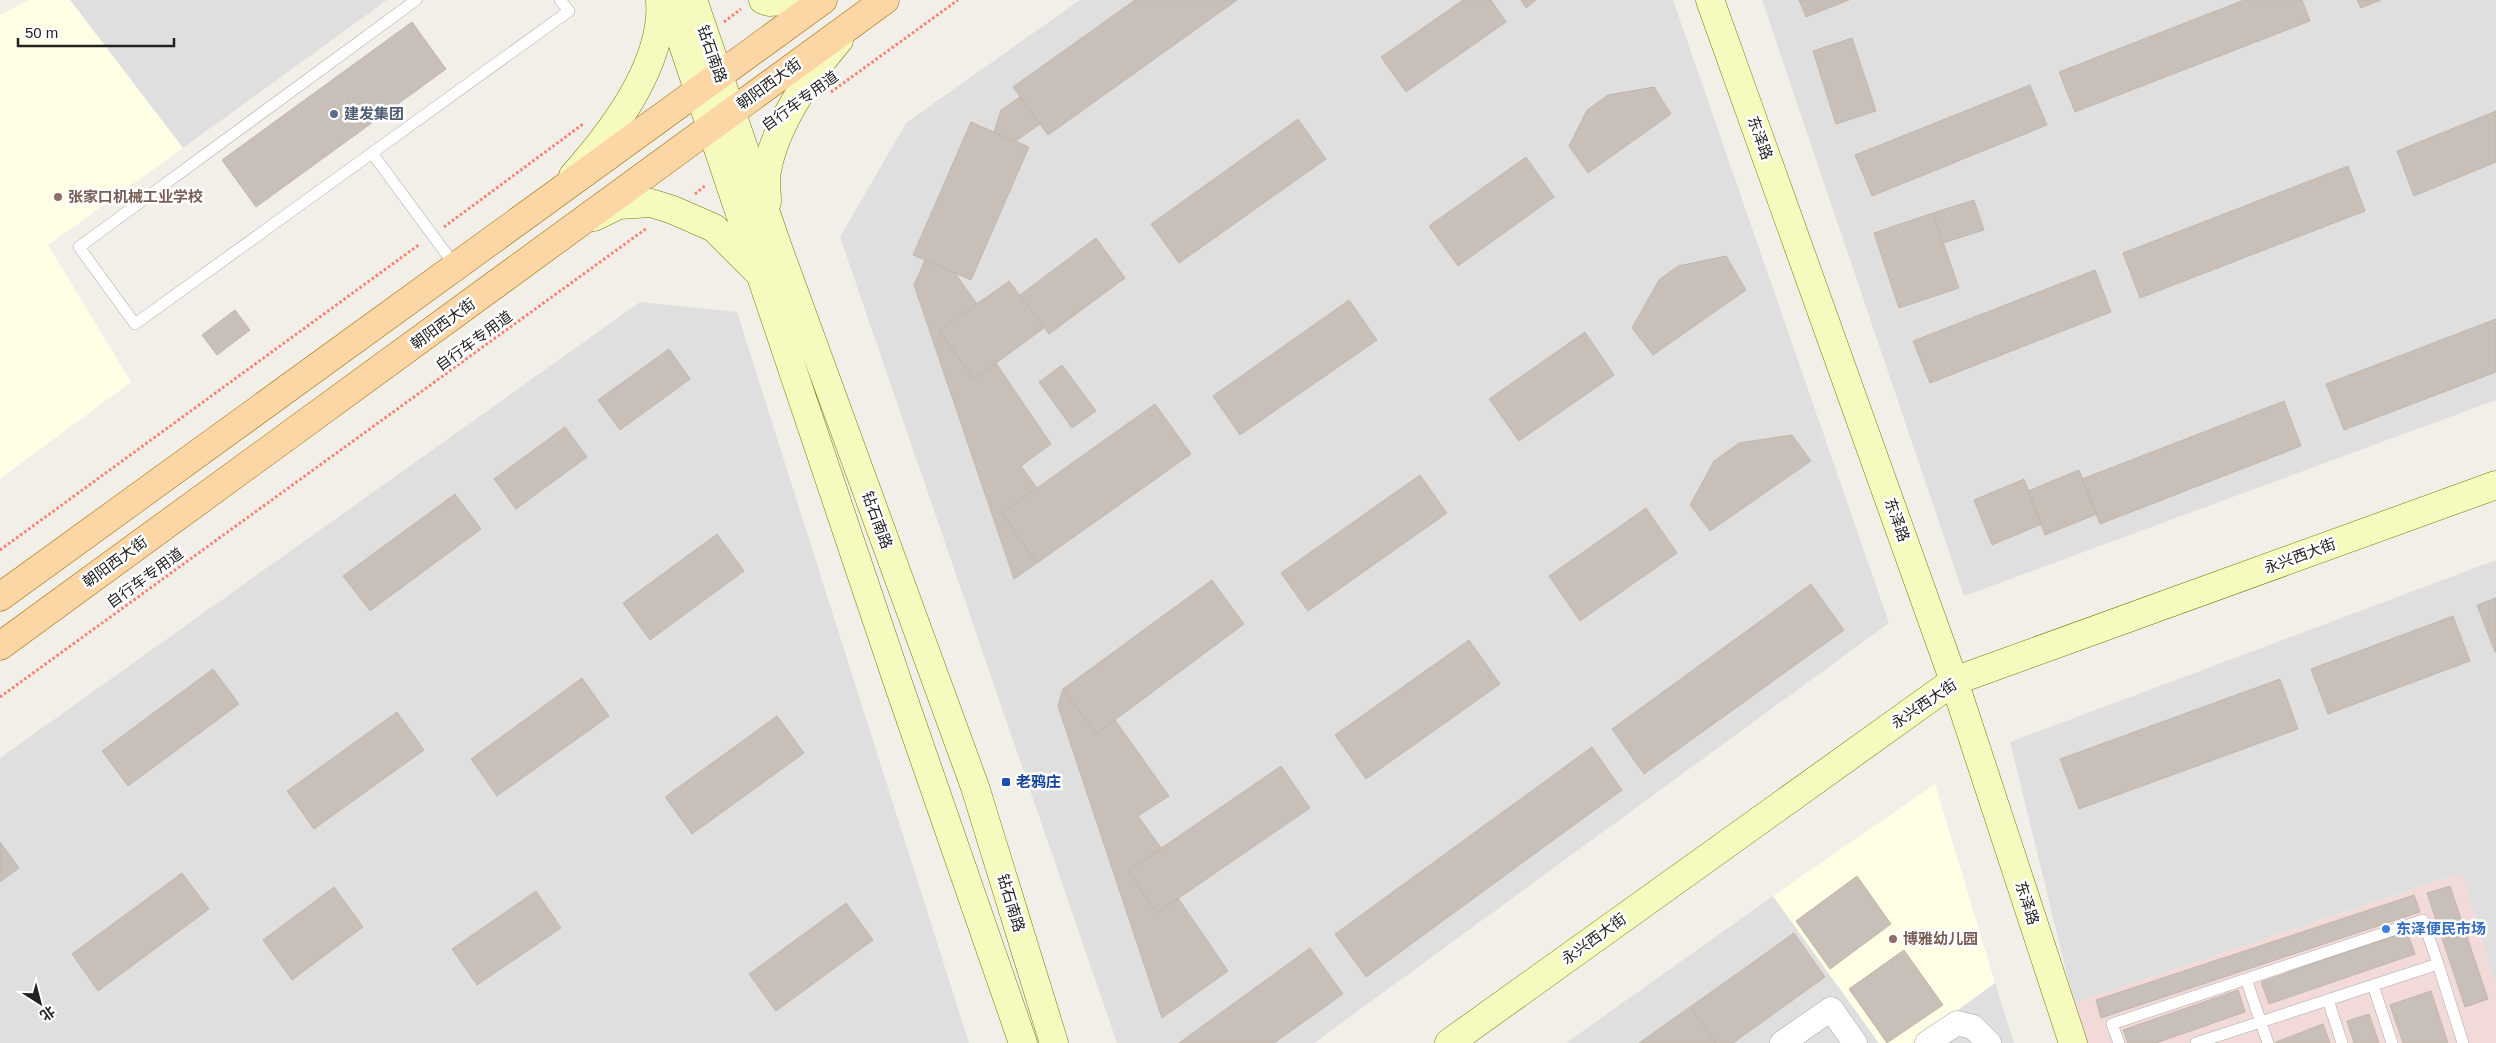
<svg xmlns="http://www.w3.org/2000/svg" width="2496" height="1043" font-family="Helvetica,'Noto Sans SC',sans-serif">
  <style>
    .residential { fill: #e0dfdf }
    .commercial { fill: #f2dad9 }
    .education { fill: #ffffe5 }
    .building { fill: #c7bfb8; stroke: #c4b6ab }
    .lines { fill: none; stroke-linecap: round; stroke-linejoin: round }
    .service-casing { stroke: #a9a9a9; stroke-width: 12 }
    .minor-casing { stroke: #a9a9a9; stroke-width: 25 }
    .secondary-casing { stroke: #707d05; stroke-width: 29 }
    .primary-casing { stroke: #a06b00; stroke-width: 29 }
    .path { stroke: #fa8072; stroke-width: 3; stroke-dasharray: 2.5 2.5; stroke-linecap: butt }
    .service { stroke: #fff; stroke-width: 11 }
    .minor { stroke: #fff; stroke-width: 24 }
    .secondary { stroke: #f7fabf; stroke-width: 28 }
    .primary { stroke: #fcd6a4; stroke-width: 28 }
    .service-dot { fill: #5c6f8a; stroke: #fff; stroke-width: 2 }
    .education-dot { fill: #8d6e63; stroke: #fff; stroke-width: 2 }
    .transit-dot { fill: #1a4fb4; stroke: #fff; stroke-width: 2 }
    .shop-dot { fill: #3f7fe0; stroke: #fff; stroke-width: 2 }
    .labels { text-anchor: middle; stroke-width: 5; stroke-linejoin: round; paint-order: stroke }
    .street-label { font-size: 15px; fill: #222; stroke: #fff }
    .service-label { font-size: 15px; font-weight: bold; fill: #4e5e75; stroke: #fff; text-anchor: start }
    .education-label { font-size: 15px; font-weight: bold; fill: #785e54; stroke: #fff; text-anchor: start }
    .transit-label { font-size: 15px; font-weight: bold; fill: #164399; stroke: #fff; text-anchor: start }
    .shop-label { font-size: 15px; font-weight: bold; fill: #366cbe; stroke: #fff; text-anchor: start }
  </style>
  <rect width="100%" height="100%" fill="#f2efe9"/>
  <path class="residential" d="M70,0H387L183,148Z
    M1080,0H1673L1889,623L1314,1043H1117L840,237L906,123Z
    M1762,0H2496V400L1964,596Z
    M640,302L737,312L969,1043H0V758Z
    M2496,560V986L2461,873L2074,1003L2010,742Z
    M1773,896L1879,1043H1566Z
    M1995,983L2014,1043H1912Z"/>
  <path class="commercial" d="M2462,873L2496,986V1043H2087L2074,1003Z"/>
  <path class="education" d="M29,0H70L183,148L48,245L131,382L0,479V15Z
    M1935,784L1995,983L1912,1043H1879L1773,896Z"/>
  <path class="building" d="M1135,0H1237L1048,135L1013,87Z
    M1463,0H1491L1506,22L1406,92L1381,57Z
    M1521,0H1536L1526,8Z
    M1799,0H1849L1806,17Z
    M2244,0H2302L2310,21L2075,112L2059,72Z
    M2357,0H2381L2361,8Z
    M412,22L446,69L256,207L222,160Z
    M1852,38L1876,111L1836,124L1813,51Z
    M2030,85L2047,125L1872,196L1855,155Z
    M1654,87L1671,114L1588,173L1569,146L1587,110L1608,95Z
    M1020,97L1040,124L1016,141L994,132L1001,110Z
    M2496,111V162L2414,196L2397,151Z
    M1298,119L1326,159L1179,263L1151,224Z
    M971,122L1029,147L971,280L913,255Z
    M1526,157L1554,197L1458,266L1429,226Z
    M2348,166L2365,211L2140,298L2123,253Z
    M1974,200L1984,230L1943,243L1933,213Z
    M1933,213L1959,288L1899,308L1874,233Z
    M1096,238L1125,278L1049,334L1020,295Z
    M1726,256L1746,290L1653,355L1632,328L1659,280L1678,266Z
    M925,260L955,273L977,304L939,331L974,379L996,363L1051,444L1021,466L1037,488L1002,513L1037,563L1014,579L914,285Z
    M2095,270L2111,312L1930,383L1913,341Z
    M1009,281L1044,328L974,379L939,331Z
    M1349,300L1377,340L1240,435L1213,396Z
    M235,310L250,330L217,355L202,335Z
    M2496,319V372L2344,430L2326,384Z
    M1585,332L1614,375L1519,441L1489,399Z
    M669,349L690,379L620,430L598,400Z
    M1062,365L1096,411L1072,428L1039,382Z
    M2284,401L2301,446L2100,524L2082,479Z
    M1155,404L1191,454L1037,563L1002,513Z
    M565,427L587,457L516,509L494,479Z
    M1792,435L1811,461L1710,531L1690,505L1714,461L1739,443Z
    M2079,470L2097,514L2045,535L2028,491Z
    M1420,475L1447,513L1308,611L1281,573Z
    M2024,479L2042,524L1992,545L1974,500Z
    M455,494L481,529L370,611L343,576Z
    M1646,508L1677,553L1580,621L1549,576Z
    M717,534L744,571L650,640L623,603Z
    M1212,580L1244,624L1096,734L1063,689Z
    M1811,584L1844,630L1644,774L1612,729Z
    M2496,598V652H2495L2477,605Z
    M2453,616L2470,661L2328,714L2311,669Z
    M1469,640L1500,684L1366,779L1335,735Z
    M213,669L239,704L128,786L102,751Z
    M582,678L609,716L497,796L471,759Z
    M2280,679L2298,729L2079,809L2060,759Z
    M1063,689L1096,734L1115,720L1169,796L1138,816L1162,849L1128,871L1157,913L1178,898L1228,971L1162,1018L1058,706Z
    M397,712L424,750L314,829L287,791Z
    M777,716L804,753L692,834L665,797Z
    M1592,747L1622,790L1366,977L1335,934Z
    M1281,766L1310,808L1157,913L1128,871Z
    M0,842L19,868L0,882Z
    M182,873L209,909L98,991L72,954Z
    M1857,876L1891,924L1830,969L1796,921Z
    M2450,886L2488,999L2465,1007L2427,893Z
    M334,887L363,927L292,980L263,940Z
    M536,891L561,928L477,985L452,949Z
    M2414,895L2420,912L2101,1018L2096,1000Z
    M846,903L873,940L776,1011L749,974Z
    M2407,931L2415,954L2269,1004L2261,982Z
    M1794,933L1825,977L1733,1043H1716L1690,1007Z
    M1310,948L1343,994L1274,1043H1179Z
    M1904,950L1943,1005L1887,1043L1849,989Z
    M2238,990L2245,1012L2156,1043H2128L2123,1030Z
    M2431,991L2448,1043H2403L2390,1005Z
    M1690,1007L1716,1043H1639Z
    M2369,1014L2379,1043H2354L2347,1021Z
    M2323,1024L2330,1043H2276V1042Z"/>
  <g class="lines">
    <defs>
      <path id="service" d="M416,0L79,247L135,324L372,153L456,267
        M372,153L569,11L560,0
        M2246,979L2268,1043
        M2373,985L2392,1043
        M2328,1000L2342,1043
        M2119,1043L2112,1024L2423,920L2438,964
        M2196,1043L2438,964L2463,1043"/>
      <path id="minor" d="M1782,1043L1831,1009L1855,1043
        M1927,1043L1957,1023L1973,1027L1989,1043"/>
      <path id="secondary" d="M668,0L900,689L1023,1043
        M693,0L778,248L975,787L1054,1043
        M763,0L769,2L803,0
        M1710,0L1954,681L2073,1043
        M573,176C613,131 665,63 660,0
        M767,202C767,194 766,186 766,178C771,131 809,75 839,40
        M594,217L619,205L651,203L673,210L714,228L756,270
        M1449,1043L1954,681L2496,485"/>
      <path id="primary" d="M0,597L823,0
        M0,646L885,0"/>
    </defs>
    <use href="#service" class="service-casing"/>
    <use href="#minor" class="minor-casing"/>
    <use href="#secondary" class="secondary-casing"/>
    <use href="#primary" class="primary-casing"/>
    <path class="path" d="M724,22L741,9
      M831,92L958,0
      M695,194L706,185
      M444,227L583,124
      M0,550L420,244
      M0,697L647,228"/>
    <use href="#service" class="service"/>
    <use href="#minor" class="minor"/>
    <use href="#secondary" class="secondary"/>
    <use href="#primary" class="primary"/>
  </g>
  <circle class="service-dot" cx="334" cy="114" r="5"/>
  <g class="education-dot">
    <circle cx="58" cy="197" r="5"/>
    <circle cx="1893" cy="939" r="5"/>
  </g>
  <rect class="transit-dot" x="1001" y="777" width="10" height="10" rx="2.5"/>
  <circle class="shop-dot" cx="2386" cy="929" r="5"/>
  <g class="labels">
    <g class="street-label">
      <text transform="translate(712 54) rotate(71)" y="5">钻石南路</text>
      <text transform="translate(769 84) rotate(-36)" y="5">朝阳西大街</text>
      <text transform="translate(800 101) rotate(-36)" y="5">自行车专用道</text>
      <text transform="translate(1760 138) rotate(70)" y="5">东泽路</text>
      <text transform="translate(443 324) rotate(-36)" y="5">朝阳西大街</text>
      <text transform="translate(474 341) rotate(-36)" y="5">自行车专用道</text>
      <text transform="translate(877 520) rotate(70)" y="5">钻石南路</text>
      <text transform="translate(1897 520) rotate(70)" y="5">东泽路</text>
      <text transform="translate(2300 556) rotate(-20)" y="5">永兴西大街</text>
      <text transform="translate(115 562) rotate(-36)" y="5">朝阳西大街</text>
      <text transform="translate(145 578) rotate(-36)" y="5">自行车专用道</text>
      <text transform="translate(1924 704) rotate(-34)" y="5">永兴西大街</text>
      <text transform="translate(1011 903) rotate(73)" y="5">钻石南路</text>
      <text transform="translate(2027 903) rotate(72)" y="5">东泽路</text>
      <text transform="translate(1594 939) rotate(-36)" y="5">永兴西大街</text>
    </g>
    <g class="service-label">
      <text x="344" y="119">建发集团</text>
    </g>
    <g class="education-label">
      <text x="68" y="202">张家口机械工业学校</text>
      <text x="1903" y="944">博雅幼儿园</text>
    </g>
    <g class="transit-label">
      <text x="1016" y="787">老鸦庄</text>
    </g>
    <g class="shop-label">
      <text x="2396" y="934">东泽便民市场</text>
    </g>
  </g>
  <g transform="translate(40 1003) rotate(144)" stroke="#ffffff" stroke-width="4" paint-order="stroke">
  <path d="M0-4L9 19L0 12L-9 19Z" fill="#222222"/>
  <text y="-8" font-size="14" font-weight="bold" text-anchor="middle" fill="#222222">北</text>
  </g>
  <path d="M18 38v8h156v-8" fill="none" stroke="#222222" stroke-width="2.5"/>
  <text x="25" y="38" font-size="15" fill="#222222" stroke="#ffffff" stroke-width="4" paint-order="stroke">50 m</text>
</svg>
